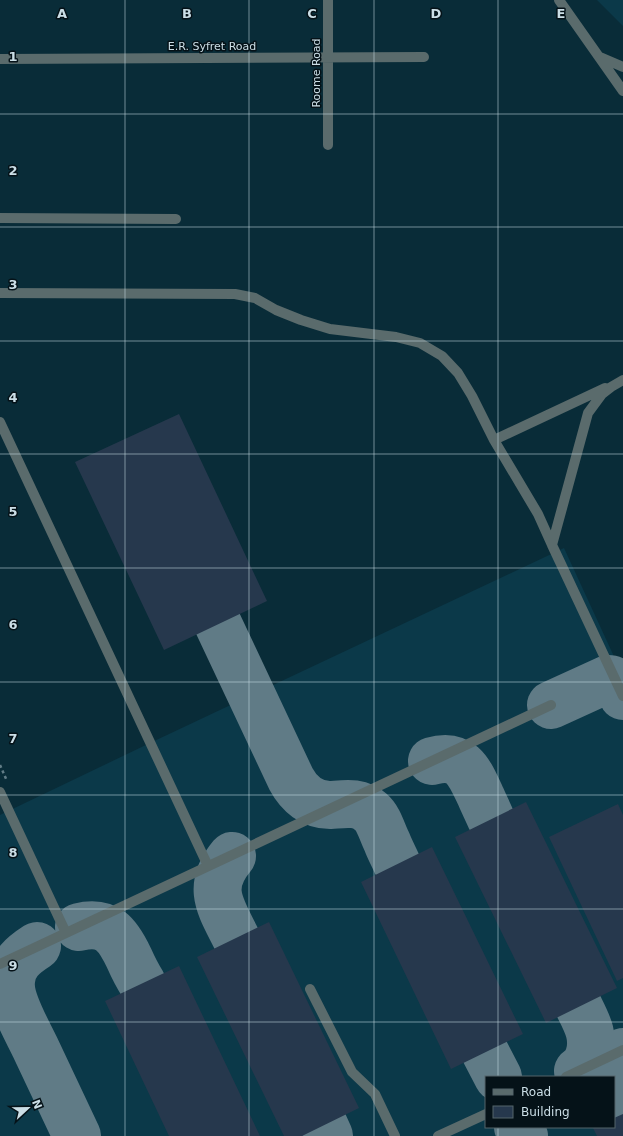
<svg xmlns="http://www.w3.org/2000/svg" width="623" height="1136" font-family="'DejaVu Sans',sans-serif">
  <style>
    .built { fill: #0b3949; fill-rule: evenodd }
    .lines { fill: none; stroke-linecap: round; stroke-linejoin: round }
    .taxiway { stroke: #607b86; stroke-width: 48 }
    .building { fill: #26384d }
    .path { stroke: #627d87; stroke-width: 2.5; stroke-dasharray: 3 3; stroke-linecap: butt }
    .minor { stroke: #5a6b6c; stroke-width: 10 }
    .grid { fill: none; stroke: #cbdee6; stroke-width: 1; stroke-opacity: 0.55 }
    .labels { text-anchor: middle; stroke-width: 3; stroke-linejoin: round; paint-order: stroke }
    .street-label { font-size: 11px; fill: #cbdee6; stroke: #051218 }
    .grid-label { font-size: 13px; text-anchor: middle; font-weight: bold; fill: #cbdee6; stroke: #051218; stroke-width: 3; stroke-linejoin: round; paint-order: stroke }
  </style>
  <rect width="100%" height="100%" fill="#092c38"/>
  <path class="built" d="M597,0H623V26Z
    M564,548L623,676V1136H0V815L150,743ZM486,1077H614V1127H486Z"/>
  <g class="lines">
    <path class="taxiway" d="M218,624L291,779C299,794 312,805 330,805C345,804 359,801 371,812C379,819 382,832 387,842C390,850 394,857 397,864
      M551,705L608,679C617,679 620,689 623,696
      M432,761C463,752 470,774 481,797C484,804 488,812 491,819
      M232,856C206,887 220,906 236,938
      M79,927C108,920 118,935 129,958C133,967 137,975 142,983
      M37,946C23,955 12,964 11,981C9,1000 27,1030 35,1047C49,1077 63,1106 77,1136
      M485,1052L498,1077
      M623,1052C612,1067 616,1084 623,1100
      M578,1071C584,1067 587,1062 589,1056C595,1037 587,1023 579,1007
      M324,1125L329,1136
      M518,1127L524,1136"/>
  </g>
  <path class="building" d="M179,414L267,601L164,650L75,462Z
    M526,802L617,988L546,1023L455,837Z
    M618,804L623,815V978L617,981L549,837Z
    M432,847L523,1034L451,1069L361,882Z
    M269,922L359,1108L302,1136H284L197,957Z
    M179,966L260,1136H169L105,1001Z
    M623,1114V1136H597L593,1128L595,1127H614V1118Z"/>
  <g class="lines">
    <path class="path" d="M0,765L7,781"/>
    <path class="minor" d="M559,0L623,91
      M600,57L623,67
      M0,59L424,57
      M328,145V0
      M0,218L176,219
      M0,293L235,294L255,298L276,310L301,320L330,329L396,337L420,343L442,356L458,373L472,396L494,440L538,514L552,545
      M623,380L611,387L602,394L588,413L552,545L623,696
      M0,422L208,866
      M494,440L605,388
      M0,792L66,933
      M0,964L551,705
      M310,989L352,1072L375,1094L395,1136
      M566,1077L623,1050
      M438,1136L486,1114"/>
  </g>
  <path class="grid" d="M125,0V1136M249,0V1136M374,0V1136M498,0V1077M0,114H623M0,227H623M0,341H623M0,454H623M0,568H623M0,682H623M0,795H623M0,909H623M0,1022H623M498,1127V1136"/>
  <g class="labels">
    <g class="street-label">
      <text x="212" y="50">E.R. Syfret Road</text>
      <text transform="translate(316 73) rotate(-90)" y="4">Roome Road</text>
    </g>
  </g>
  <g class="grid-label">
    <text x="62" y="18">A</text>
    <text x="187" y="18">B</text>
    <text x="312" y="18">C</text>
    <text x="436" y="18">D</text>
    <text x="561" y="18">E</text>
    <text x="13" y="61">1</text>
    <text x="13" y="175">2</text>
    <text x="13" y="289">3</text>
    <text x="13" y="402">4</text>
    <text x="13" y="516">5</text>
    <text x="13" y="629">6</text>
    <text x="13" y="743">7</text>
    <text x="13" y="857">8</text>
    <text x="13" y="970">9</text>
  </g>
  <rect x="485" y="1076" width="130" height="52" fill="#051218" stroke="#54646a"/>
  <rect x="493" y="1089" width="20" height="6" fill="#5a6b6c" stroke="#54646a"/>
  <text x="521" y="1096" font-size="12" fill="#cbdee6">Road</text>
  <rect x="493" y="1106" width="20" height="12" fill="#26384d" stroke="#54646a"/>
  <text x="521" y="1116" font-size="12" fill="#cbdee6">Building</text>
  <g transform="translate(28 1108) rotate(68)" stroke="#051218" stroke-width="3" paint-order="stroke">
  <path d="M0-3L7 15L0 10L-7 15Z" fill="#cbdee6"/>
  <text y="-6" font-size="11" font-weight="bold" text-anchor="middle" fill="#cbdee6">N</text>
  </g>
</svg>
